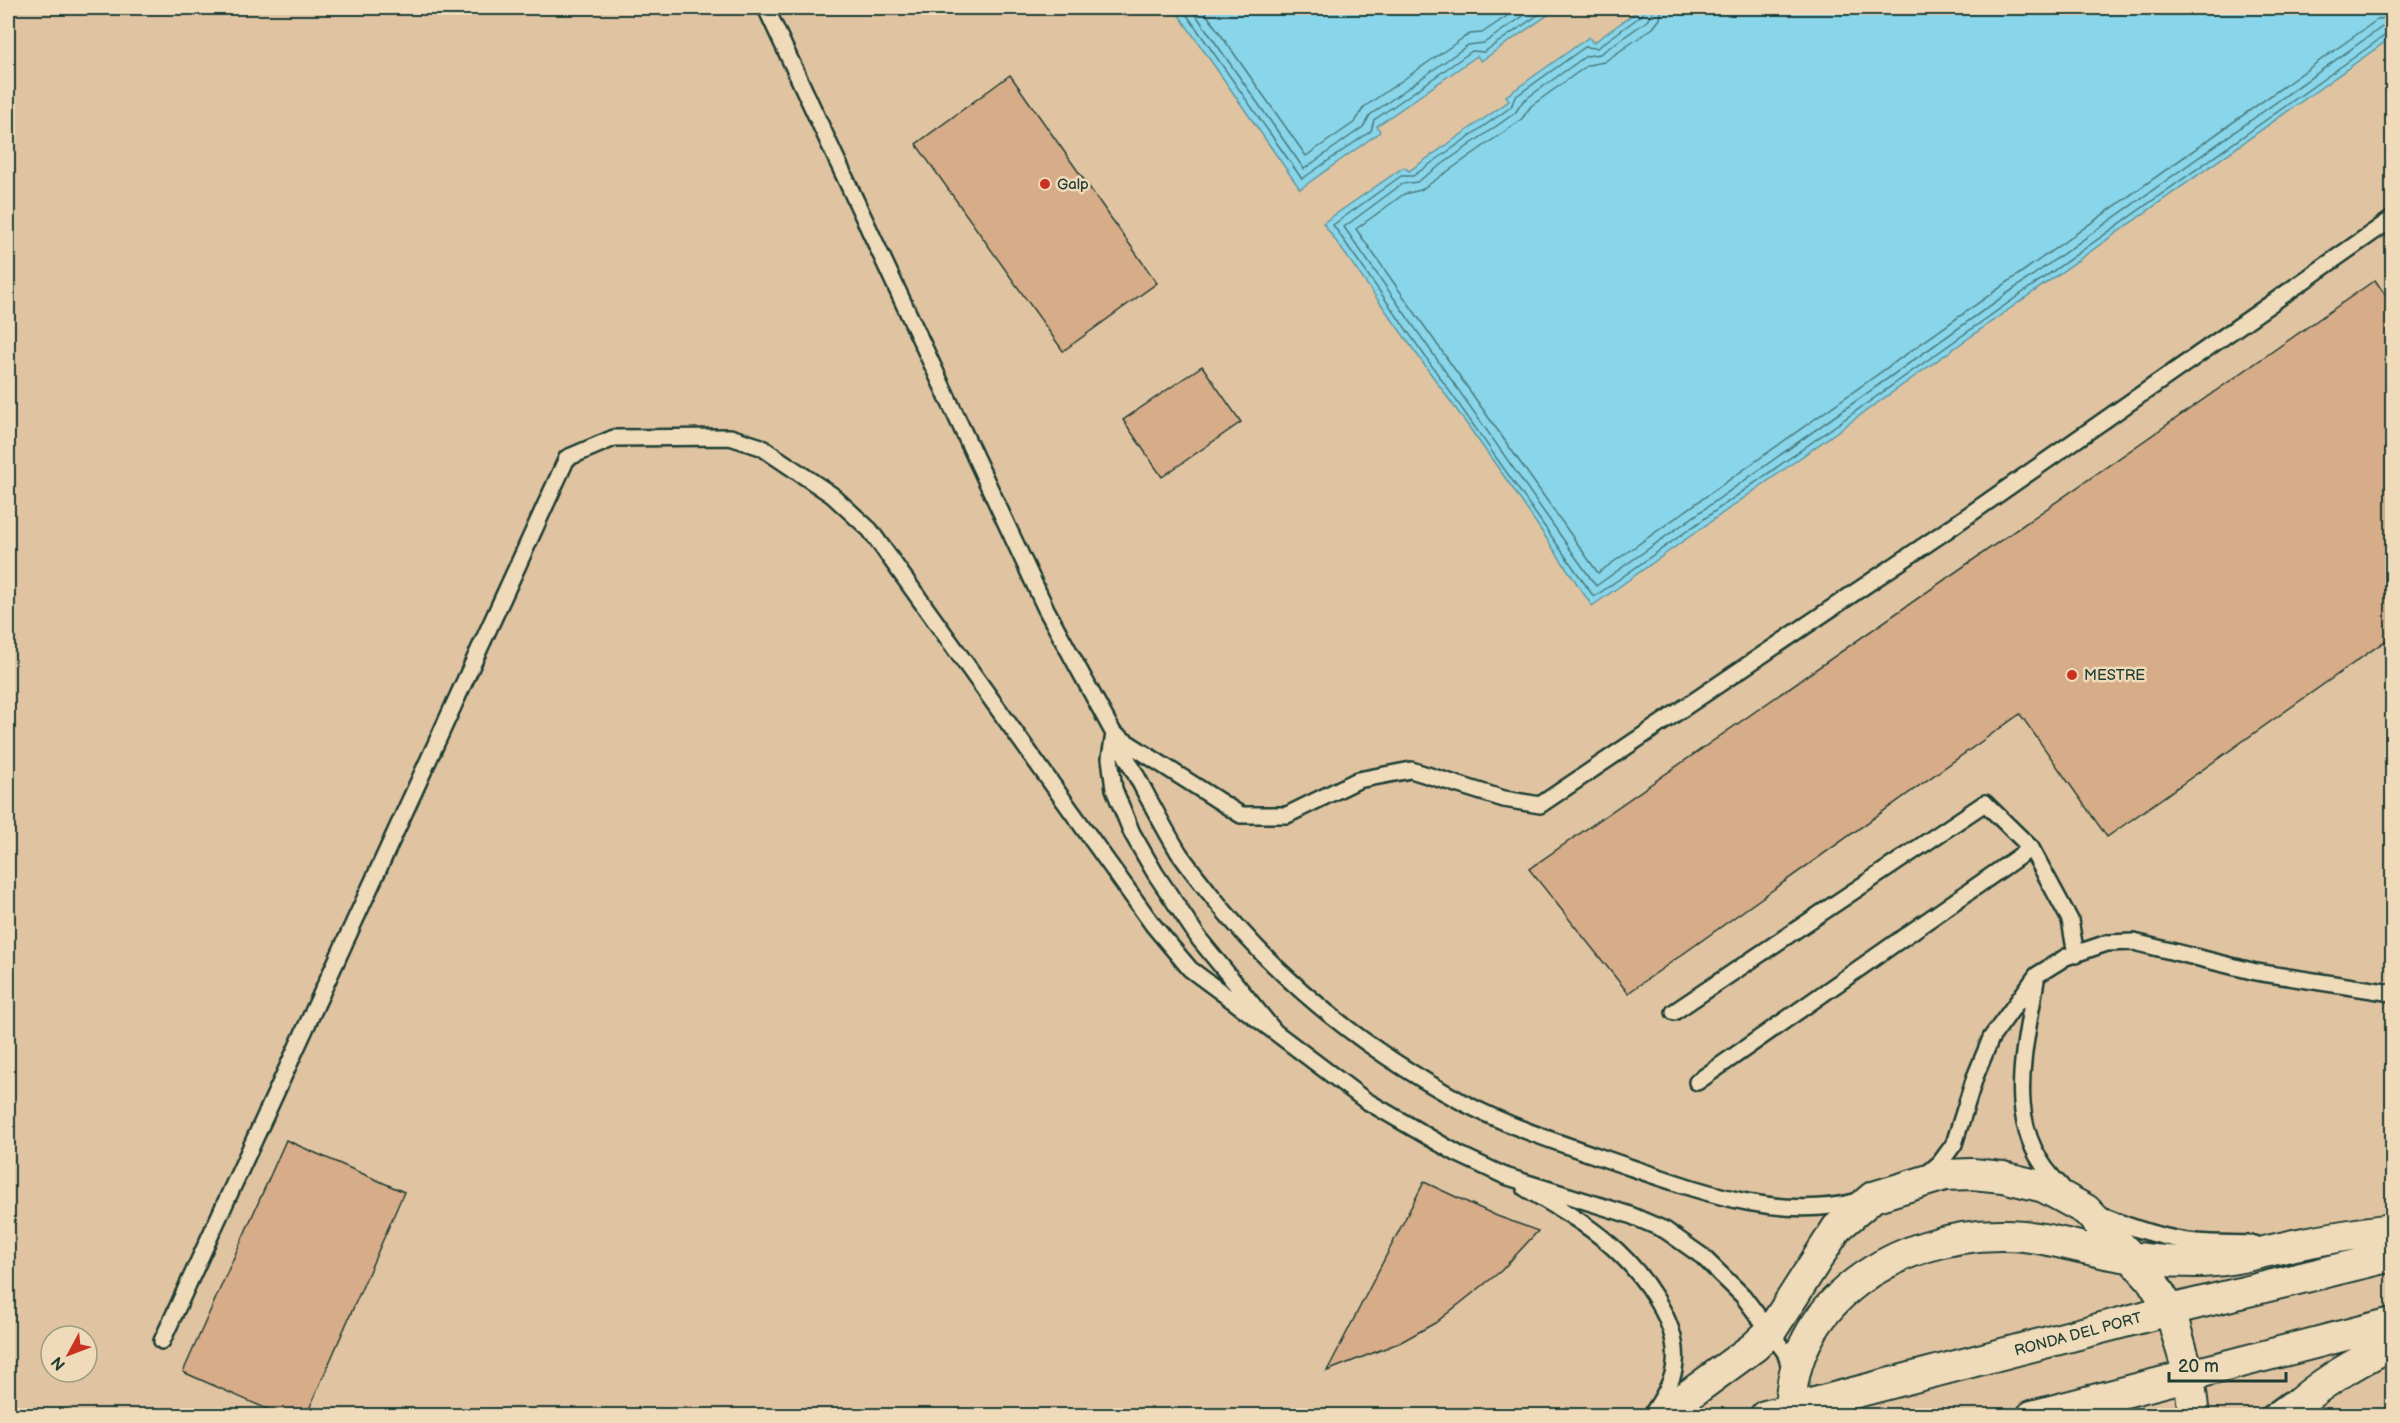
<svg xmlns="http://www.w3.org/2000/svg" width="2400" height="1423" font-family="'Balsamiq Sans',sans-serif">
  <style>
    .built { fill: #e0c4a1; fill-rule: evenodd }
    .water { fill: #89d5e9; stroke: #5f98a1; stroke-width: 1.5 }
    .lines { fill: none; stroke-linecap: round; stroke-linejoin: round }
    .shore { stroke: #497a7c; stroke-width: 1.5 }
    .building { fill: #d7ac88; stroke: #1f3d34; stroke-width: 1.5 }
    .service-casing { stroke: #1f3d34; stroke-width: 20 }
    .minor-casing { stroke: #1f3d34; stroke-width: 34 }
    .service { stroke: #efdbb9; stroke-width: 15 }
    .minor { stroke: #efdbb9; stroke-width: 30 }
    .poi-dot { fill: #c8321e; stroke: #efdbb9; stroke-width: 2 }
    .labels { text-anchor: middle; stroke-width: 5; stroke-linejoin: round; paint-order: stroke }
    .poi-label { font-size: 15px; fill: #1f3d34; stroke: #efdbb9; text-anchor: start }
    .street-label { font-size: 15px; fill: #1f3d34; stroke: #efdbb9 }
  </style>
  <rect width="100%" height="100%" fill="#ead2af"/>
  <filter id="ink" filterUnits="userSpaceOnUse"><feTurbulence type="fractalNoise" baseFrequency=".0167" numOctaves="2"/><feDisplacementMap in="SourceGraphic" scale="12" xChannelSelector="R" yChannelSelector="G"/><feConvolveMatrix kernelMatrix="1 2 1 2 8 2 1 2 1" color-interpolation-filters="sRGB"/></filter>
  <g filter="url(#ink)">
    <path class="built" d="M8,8H1174L1300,189L1380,131L1377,126L1477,55L1482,61L1558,8H1642L1593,43L1588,37L1506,96L1509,101L1408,172L1404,167L1511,486L1592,606L2392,37V1415H8ZM51,1336H87V1372H51Z"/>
    <path class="water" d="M1174,8H1558L1481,61L1477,56L1377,126L1380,132L1300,189Z
      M1642,8H2392V37L1592,606L1511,486L1323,223L1404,167L1409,171L1509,101L1506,96L1589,37L1593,43Z"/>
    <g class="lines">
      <path class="shore" d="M1182,8L1302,179L1371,131L1374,120L1472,51L1484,52L1548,8
        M1191,8L1304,169L1363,127L1370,115L1468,45L1484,43L1535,8
        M1202,8L1306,156L1355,122L1364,107L1463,38L1470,34L1482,33L1519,8
        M1645,8L1642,15L1597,48L1585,47L1515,97L1511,107L1413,176H1401L1333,225L1594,597L2387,34L2392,32
        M1653,8L1651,15L1647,21L1600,54L1586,56L1523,101L1515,113L1417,182L1402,184L1344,227L1596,586L2382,27L2392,25
        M1662,8L1660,19L1653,28L1604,62L1588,65L1531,106L1521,120L1421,190L1404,194L1356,229L1598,573L2377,20L2392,16"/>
    </g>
    <path class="building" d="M1010,75L1157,283L1063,351L916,144Z
      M2375,280L2392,305V636L2107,837L2020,714L1628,993L1529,869Z
      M1202,366L1241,422L1162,477L1123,420Z
      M286,1140L404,1192L306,1416H283L183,1372Z
      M1424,1182L1497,1216L1538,1231L1501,1271L1435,1323L1401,1342L1327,1371Z"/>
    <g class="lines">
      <defs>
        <path id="service" d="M766,8L1046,609L1114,734L1241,815H1287L1358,780L1411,770L1504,799L1540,805L1940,535L2392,219
          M2036,980C2025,1051 2000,1129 2061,1186
          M1674,1012L1985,803L2031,848
          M1697,1082L2031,848L2070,920L2076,955
          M1927,1174L1940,1163L1954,1144L1975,1077L1991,1038L2037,975L2066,957L2107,943L2134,942L2256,972L2392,993
          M1525,1188C1553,1205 1581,1220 1606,1241C1638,1268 1684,1324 1674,1370C1671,1384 1662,1399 1654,1411
          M2102,1216C2133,1228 2164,1239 2197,1242C2216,1244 2235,1243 2254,1244
          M162,1341L567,458L614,438L730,437L761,447L832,495L870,530L1153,925L1190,969L1275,1032
          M1792,1373L1785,1352L1743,1296L1702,1256L1665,1230L1630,1215L1505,1176L1458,1154L1365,1100L1275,1032L1200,940L1155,873L1132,833L1114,789L1110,758L1114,734C1136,774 1156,815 1179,853C1188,866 1198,878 1208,891C1276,979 1364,1049 1462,1102C1515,1130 1575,1148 1632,1168C1705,1193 1782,1221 1859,1201
          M2266,1416L2288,1400"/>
        <path id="minor" d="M1660,1416L1754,1347L1771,1331L1837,1228L1873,1197L1945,1175L1972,1174L2003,1177L2044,1187L2086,1210L2132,1258L2151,1279L2170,1310L2189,1375L2194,1416
          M1765,1416L2170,1310L2392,1256
          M1791,1416C1785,1302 1901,1233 2004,1235C2039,1235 2072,1246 2106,1253C2136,1259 2166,1262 2196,1262C2232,1262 2264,1251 2299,1244C2329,1238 2361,1233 2392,1229
          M2032,1416L2392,1323
          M2285,1416C2317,1384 2354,1364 2392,1344"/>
      </defs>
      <use href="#service" class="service-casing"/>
      <use href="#minor" class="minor-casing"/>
      <use href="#service" class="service"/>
      <use href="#minor" class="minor"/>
    </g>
  </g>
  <g class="poi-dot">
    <circle cx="1045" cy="184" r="6"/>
    <circle cx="2072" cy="675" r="6"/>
  </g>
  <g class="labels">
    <g class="poi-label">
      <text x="1057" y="189">Galp</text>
      <text x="2084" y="680">MESTRE</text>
    </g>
    <g class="street-label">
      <text transform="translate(2078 1334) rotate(-15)" y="5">RONDA DEL PORT</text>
    </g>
  </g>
  <rect width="2400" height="1423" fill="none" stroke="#efdbb9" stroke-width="30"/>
  <rect x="15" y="15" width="2370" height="1393" fill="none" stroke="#1f3d34" stroke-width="2" filter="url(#ink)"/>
  <g transform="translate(69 1354) rotate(229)"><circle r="28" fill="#efdbb9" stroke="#9c9c84" stroke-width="1.5"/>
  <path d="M0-4.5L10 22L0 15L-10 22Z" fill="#c8321e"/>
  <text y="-9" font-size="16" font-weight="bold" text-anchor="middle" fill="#1f3d34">N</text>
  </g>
  <path d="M2169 1372v9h117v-9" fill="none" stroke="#1f3d34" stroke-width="3"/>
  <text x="2178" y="1372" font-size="18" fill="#1f3d34" stroke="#efdbb9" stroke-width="4.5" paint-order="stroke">20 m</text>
</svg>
